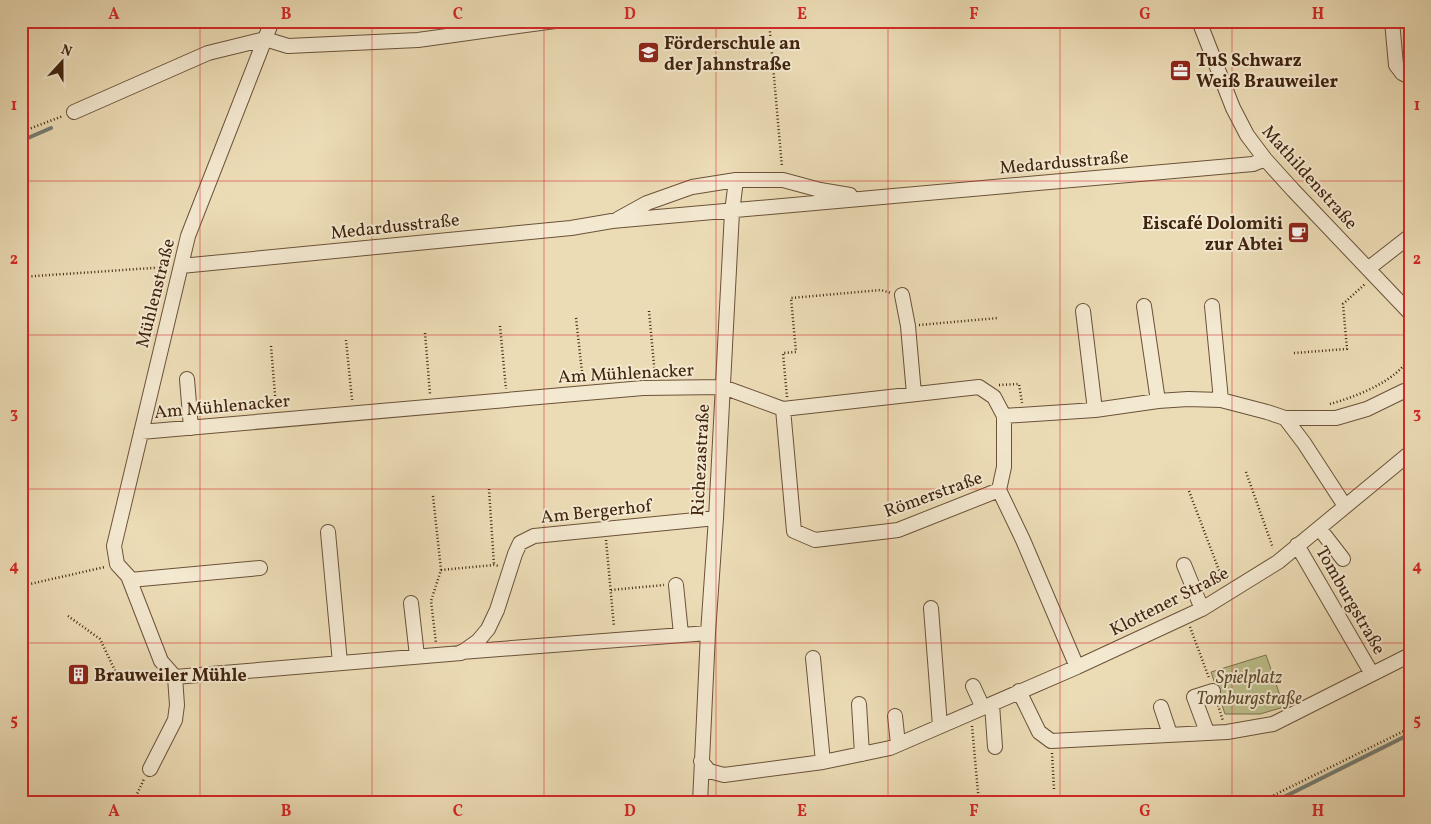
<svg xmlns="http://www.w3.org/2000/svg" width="1431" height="824" font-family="Vollkorn,serif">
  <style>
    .green { fill: #bcbf8b; stroke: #7e724c }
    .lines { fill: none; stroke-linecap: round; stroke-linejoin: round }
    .stream { stroke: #767e72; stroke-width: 4 }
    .minor-casing { stroke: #6b5238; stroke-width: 16 }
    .path { stroke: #40240e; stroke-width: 2.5; stroke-dasharray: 1 2.5; stroke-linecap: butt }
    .minor { stroke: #f3e8d0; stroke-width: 14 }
    .grid { fill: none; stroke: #d62828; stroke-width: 1; stroke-opacity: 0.55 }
    .labels { text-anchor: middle; stroke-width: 4; stroke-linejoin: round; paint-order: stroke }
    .poi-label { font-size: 18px; font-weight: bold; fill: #40240e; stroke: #f3e8d0; text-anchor: start }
    .street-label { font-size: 18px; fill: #40240e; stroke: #f3e8d0 }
    .park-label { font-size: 18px; font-style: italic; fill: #5f4b2d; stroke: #f3e8d0 }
    .neatline { fill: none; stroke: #d62828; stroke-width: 2 }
    .grid-label { font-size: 16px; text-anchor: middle; font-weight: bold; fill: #d62828 }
  </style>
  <rect width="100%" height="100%" fill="#ecdcb6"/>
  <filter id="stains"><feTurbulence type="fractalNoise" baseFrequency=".004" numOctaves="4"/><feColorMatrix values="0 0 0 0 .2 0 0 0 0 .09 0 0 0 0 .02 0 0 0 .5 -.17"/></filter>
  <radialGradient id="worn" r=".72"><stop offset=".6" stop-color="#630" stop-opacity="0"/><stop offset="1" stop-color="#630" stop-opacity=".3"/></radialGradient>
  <path class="green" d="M1266,655L1284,707L1260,714H1225L1211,672Z"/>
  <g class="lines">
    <path class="stream" d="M21,141L51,128
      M1272,803L1410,734"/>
    <defs>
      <path id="minor" d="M1199,21L1233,108L1247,135L1265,159L1293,190L1410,313
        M1392,21L1396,65L1402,73L1410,77
        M265,39L288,46L418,40L555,21
        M74,112L208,53L265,39
        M618,219L647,203L692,187L736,180H783L820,190L850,195
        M181,266L571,228L612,221L1253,164L1265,159
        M1369,268L1410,236
        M902,295L908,326L914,394
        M1144,306L1158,401
        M1212,306L1221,400
        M1083,311L1095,410
        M187,379L191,428
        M783,409L794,531L815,540L898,530L999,490L1023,540L1077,667
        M1285,418L1304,443L1345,506
        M141,432L643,388L723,387L783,409L979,387L994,397L1004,416L1095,410L1158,401L1188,399L1221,400L1267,412L1285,418H1336L1367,409L1404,391
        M999,490L1004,467V416
        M1319,528L1343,559
        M328,532L340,663
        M1297,545L1372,674
        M1184,565L1202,609
        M130,580L260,568
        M676,585L681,634
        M411,603L417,656
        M931,608L940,726
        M461,652L708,633
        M813,658L823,762
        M175,677L461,653L478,641L488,629L497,610L515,554L520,543L534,536L716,518
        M973,686L983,708
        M1019,691L1039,732L1051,741L1227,732L1273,724L1410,655
        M859,704L862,754
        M992,704L995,747
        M1161,707L1170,734
        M895,716L898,744
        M1207,732L1194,697L1213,691
        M701,761L709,771L724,775L823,762L890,748L1077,667L1202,609L1278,562L1410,453
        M150,769L175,720L177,705L175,677L161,661L128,576L117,564L114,546L188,236L272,21
        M700,803L708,633L716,518L732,212L736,180"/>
    </defs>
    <use href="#minor" class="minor-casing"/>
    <path class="path" d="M769,21L782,167
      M21,132L63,116
      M21,277L167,267
      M649,311L655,376
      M576,318L583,381
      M919,325L998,318
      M500,326L506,389
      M425,333L430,394
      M346,340L352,400
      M271,346L276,407
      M1294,353L1347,349L1343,304L1365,284
      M999,385L1019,384L1022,403
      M787,397L783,353L796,352L791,298L881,290L891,293
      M1330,404C1355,397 1398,381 1410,356
      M1246,472L1273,548
      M489,489L494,565
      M1189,491L1223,581
      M433,496L441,570L431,601L436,643
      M606,540L614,627
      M441,570L494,565L499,566
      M21,586L105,567
      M611,590L664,585
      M68,616L100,639L119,679
      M1190,627L1209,678
      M1217,702L1223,721
      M972,726L979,803
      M1052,753L1054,789
      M133,803L144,779
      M1258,803L1410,728"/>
    <use href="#minor" class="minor"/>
  </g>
  <path class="grid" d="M200,21V803M372,21V803M544,21V803M716,21V803M888,21V803M1060,21V803M1232,21V803M21,181H1410M21,335H1410M21,489H1410M21,643H1410"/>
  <defs>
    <symbol id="school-square" viewBox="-11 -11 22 22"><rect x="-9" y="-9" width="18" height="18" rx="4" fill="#8f2418" stroke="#f3e8d0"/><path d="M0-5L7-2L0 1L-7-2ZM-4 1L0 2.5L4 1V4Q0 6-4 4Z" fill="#fff"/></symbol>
    <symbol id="office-square" viewBox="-11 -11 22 22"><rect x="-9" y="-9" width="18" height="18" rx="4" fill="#8f2418" stroke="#f3e8d0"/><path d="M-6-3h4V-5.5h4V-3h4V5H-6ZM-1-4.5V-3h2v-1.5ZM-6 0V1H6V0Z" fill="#fff"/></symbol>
    <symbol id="cafe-square" viewBox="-11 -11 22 22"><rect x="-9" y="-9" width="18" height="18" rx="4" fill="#8f2418" stroke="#f3e8d0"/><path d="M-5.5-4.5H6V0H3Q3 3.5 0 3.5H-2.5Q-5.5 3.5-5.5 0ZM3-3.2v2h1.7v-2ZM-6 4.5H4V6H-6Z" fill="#fff"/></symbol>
    <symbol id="building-square" viewBox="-11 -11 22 22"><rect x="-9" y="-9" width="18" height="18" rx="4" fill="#8f2418" stroke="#f3e8d0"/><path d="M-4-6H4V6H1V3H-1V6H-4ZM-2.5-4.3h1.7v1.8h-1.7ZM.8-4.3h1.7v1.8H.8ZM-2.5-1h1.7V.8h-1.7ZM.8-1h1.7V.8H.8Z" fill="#fff"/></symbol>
  </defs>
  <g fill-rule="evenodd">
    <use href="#school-square" x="636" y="40" width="25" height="25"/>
    <use href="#office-square" x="1168" y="58" width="25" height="25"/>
    <use href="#cafe-square" x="1286" y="220" width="25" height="25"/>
    <use href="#building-square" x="66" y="662" width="25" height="25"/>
  </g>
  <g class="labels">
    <g class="poi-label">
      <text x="664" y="49">Förderschule an<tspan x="664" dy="21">der Jahnstraße</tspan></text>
      <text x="1196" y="66">TuS Schwarz<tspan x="1196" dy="21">Weiß Brauweiler</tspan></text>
      <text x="1283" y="229" text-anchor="end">Eiscafé Dolomiti<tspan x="1283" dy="21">zur Abtei</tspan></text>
      <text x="94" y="681">Brauweiler Mühle</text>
    </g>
    <g class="street-label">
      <text transform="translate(1064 162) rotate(-5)" y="6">Medardusstraße</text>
      <text transform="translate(1310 177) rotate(48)" y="6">Mathildenstraße</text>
      <text transform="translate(395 226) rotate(-6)" y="6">Medardusstraße</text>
      <text transform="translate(155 293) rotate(-76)" y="6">Mühlenstraße</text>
      <text transform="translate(626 373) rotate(-3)" y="6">Am Mühlenacker</text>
      <text transform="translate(222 406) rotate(-5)" y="6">Am Mühlenacker</text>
      <text transform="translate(700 460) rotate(-87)" y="6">Richezastraße</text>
      <text transform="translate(933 494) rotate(-20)" y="6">Römerstraße</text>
      <text transform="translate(596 511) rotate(-6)" y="6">Am Bergerhof</text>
      <text transform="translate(1351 600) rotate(60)" y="6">Tomburgstraße</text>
      <text transform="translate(1169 601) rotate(-27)" y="6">Klottener Straße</text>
    </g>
    <g class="park-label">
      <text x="1249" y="683">Spielplatz<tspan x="1249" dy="21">Tomburgstraße</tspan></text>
    </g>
  </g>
  <rect width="1431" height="824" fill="none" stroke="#ecdcb6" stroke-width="55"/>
  <g transform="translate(62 62) rotate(21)" stroke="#f3e8d0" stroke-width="4" paint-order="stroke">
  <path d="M0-4L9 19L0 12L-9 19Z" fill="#40240e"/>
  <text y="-8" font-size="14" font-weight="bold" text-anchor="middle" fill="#40240e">N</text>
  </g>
  <rect x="28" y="28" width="1376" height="768" class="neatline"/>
  <g class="grid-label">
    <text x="114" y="19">A</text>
    <text x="286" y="19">B</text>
    <text x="458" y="19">C</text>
    <text x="630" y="19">D</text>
    <text x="802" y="19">E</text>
    <text x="974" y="19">F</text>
    <text x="1145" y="19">G</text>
    <text x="1318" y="19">H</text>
    <text x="14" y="110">1</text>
    <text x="1417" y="110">1</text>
    <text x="14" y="264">2</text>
    <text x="1417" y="264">2</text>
    <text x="14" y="418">3</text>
    <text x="1417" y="418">3</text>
    <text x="14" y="571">4</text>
    <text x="1417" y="571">4</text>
    <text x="14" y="725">5</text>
    <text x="1417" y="725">5</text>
    <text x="114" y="816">A</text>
    <text x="286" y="816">B</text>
    <text x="458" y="816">C</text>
    <text x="630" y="816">D</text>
    <text x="802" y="816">E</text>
    <text x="974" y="816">F</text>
    <text x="1145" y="816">G</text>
    <text x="1318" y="816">H</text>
  </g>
  <rect width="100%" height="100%" filter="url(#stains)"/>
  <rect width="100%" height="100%" fill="url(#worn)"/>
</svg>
